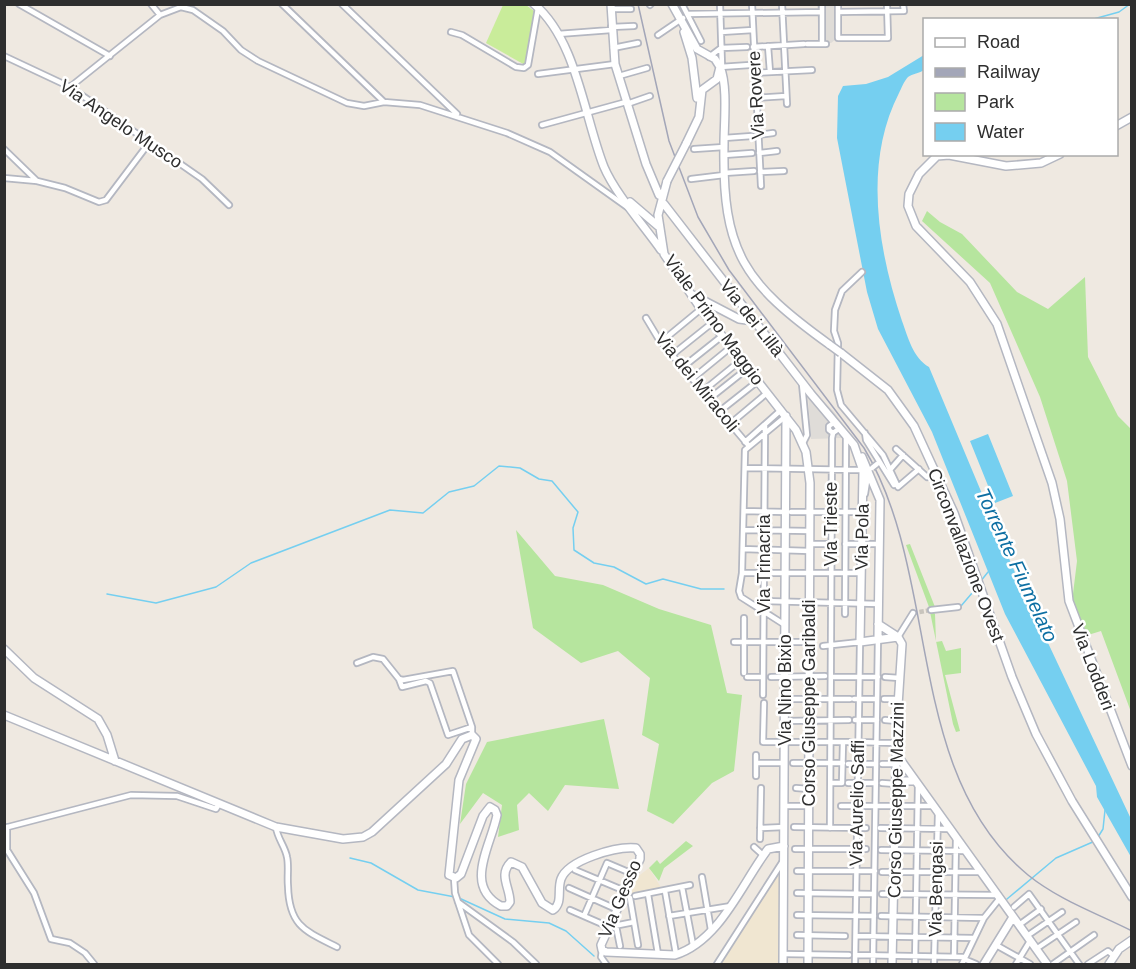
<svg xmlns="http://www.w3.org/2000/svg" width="1136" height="969" font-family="Helvetica,sans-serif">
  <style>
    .education { fill: #f0e6d1 }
    .green { fill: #b6e59e }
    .pitch { fill: #c9ec9a }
    .plaza { fill: #dfdcd8 }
    .water { fill: #75cff0 }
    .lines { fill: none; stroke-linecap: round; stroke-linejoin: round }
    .stream { stroke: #75cff0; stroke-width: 1.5 }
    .street-tunnel { stroke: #c8c4bd; stroke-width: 4.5; stroke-dasharray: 4.5 2; stroke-linecap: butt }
    .street-casing { stroke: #b4b7c1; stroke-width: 8 }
    .secondary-casing { stroke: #b4b7c1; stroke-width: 10 }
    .street { stroke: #fff; stroke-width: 4.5 }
    .secondary { stroke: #fff; stroke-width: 7 }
    .rail { stroke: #a3a6b8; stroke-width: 1.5 }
    .street-bridge-casing { stroke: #b4b7c1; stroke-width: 8; stroke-linecap: butt }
    .secondary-bridge-casing { stroke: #b4b7c1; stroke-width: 10; stroke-linecap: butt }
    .street-bridge { stroke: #fff; stroke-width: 4.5 }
    .secondary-bridge { stroke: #fff; stroke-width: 7 }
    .labels { text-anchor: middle; stroke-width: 5; stroke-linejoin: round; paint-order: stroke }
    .street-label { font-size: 18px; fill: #2e2e2e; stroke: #fff }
    .water-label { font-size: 20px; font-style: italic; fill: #0d6fa3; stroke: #fff }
  </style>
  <rect width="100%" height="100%" fill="#efe9e1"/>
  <path class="education" d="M649,868L662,889L634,894V897L626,896L632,881Z
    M777,873L781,876L780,964H721Z"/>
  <path class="green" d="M927,211L940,222L962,234L1017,292L1048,309L1085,277L1088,357L1118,416L1131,429V712L1101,631L1088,635L1072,602L1077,561L1067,481L1040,397L990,283L922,221Z
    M516,530L555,576L603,585L659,609L711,625L727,693L742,695L734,771L712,783L673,824L647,811L659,744L642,735L650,678L618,651L581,663L533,628Z
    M910,544L935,607L931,609L935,614L936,642L942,641L946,651L961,648V673L945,675L960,731L956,732L953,724L929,607L906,545Z
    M604,719L619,789L565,785L548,811L529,793L517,805L519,830L498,837L502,805L483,793L460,824L466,784L487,742Z
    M686,841L693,846L664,868L659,881L649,868L657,860L660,864Z"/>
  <path class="pitch" d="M503,5H526L534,11L525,65L486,43Z"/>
  <path class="plaza" d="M817,5H842V34L831,43H819Z
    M814,391L835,413L850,434L843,438L811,439L808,397Z"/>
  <path class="water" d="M924,55V70C920,73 912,74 908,77C904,81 901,89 899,93C863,163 878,250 902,321C908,337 913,358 929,367L1016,575L1131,819V857L1097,797L1096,786L1005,614L932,432L878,329L867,292L837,138L838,96L843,86L866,84L888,77Z
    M988,434L1013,496L995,503L970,441Z"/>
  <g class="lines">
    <path class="stream" d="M1090,20L1119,12L1130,4
      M980,582L988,572
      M107,594L156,603L216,587L251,563L390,510L423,513L449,492L474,486L499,466L520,468L539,479L552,481L578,512L573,528L574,550L594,563L614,567L646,584L663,579L701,589H724
      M961,606L978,586
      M1098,837L1103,829L1105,810
      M350,858L371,863L418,890L455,897
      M459,898L505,919L549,923L566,931L594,956
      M1007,899L1056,858L1095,841"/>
    <path class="street-tunnel" d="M913,613L931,610"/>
    <defs>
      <path id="street" d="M19,4L110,56
        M151,4L160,15
        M282,4L384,102
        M342,4L457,114
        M682,4L701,41
        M720,4L722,67
        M752,4L761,186
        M782,4L787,104
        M822,4V44
        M838,4V38H888L887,4
        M650,5L651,4
        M611,9H631
        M838,12L904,11L903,4
        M687,14L822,12
        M611,27L634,26
        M451,32L462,35L516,67L524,68L528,65L538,8
        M721,32L753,30
        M558,34L611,30
        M658,35L683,18
        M807,44H826
        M768,46L770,72
        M753,47L804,44
        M613,48L638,43
        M4,56L70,87L202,179L229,205
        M709,57L721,48L747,47
        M720,67L750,65
        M754,73L812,70
        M538,74L615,64
        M619,76L647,68
        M70,87L160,15L181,7L193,10L223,31L241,50L258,61L347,103L364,106L384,102L420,105L507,133L550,152L627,207
        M756,98L786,96
        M627,104L650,96
        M542,125L626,102
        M758,135L773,133
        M724,138L752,136
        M4,149L37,181L65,188L99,202L106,200L149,143
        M694,149L724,147
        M759,153L777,151
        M724,155L752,153
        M760,172L784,171
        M724,173L754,171
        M4,178L37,181
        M691,179L724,175
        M862,272L842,291L835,310L834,331L838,343L837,390L841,405L883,455L898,487
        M646,318L658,338L749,446
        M661,342L701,309
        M672,355L712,323
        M683,367L722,336
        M692,379L731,347
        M802,384L807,435L803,443
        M703,391L741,360
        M709,399L748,368
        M720,411L758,381
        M730,424L767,393
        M833,433L829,430V426L835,422
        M865,433L866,440L894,485
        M745,442L781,410
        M896,449L927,477
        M745,468L862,470
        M889,471L903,455
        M898,487L919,469
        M865,494L868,475
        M744,511L786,512
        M791,512H861
        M743,530L810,531
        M810,544H831
        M845,544H879
        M743,549L810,551
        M742,573H861
        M763,601L879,604
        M931,610L958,607
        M845,614L846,436
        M744,618V673
        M785,625L741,597L739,591L742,573L745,450L786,416
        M898,637L913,613
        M734,642H810
        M823,646L860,642L855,964
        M357,663L373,657L383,659L399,679L403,680L453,671L472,727V735
        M747,677H763
        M771,677L825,676
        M831,677H878
        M885,677L900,678
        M399,679L402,687L426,681L430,683L448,735L472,727
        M763,695L765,426
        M785,699H850
        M854,699H877
        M884,699H898
        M764,703L763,742H809
        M855,720H877
        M885,720L897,721
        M785,721L849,720
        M818,742H850
        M858,742L896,743
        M756,755V776
        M756,763H784
        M793,763H809
        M817,763H843
        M848,764H876
        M882,764H896
        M831,783H842L843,742
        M848,783H876
        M882,783L896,784
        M796,788L809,789
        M784,806H809
        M841,806H933
        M7,827V850L34,893L51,939L70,943L85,953L94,964
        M276,827C277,838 285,846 287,857C289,866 287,877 288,886C289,926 305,931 337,947
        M794,827L866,828
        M4,828L131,795L177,796L216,809L219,804
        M760,828L784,827
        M830,828L832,438L833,433L840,428
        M880,828L950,829
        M760,839L761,788
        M754,847L763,855
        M795,849H866
        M881,850L966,851
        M575,870L625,891
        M797,871H875
        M882,872H982
        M702,877L711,930
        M454,878L455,893L469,935L498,964
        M682,887L693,945
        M569,888L616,909
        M665,891L676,954
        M797,893L874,894
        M648,894L658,954
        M882,894L998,895
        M635,896L690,885
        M630,898L638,945
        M458,902L513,942L536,964
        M1014,907L1029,894L1079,964
        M570,910L609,927L634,922
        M797,915L874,916
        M584,916L607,863L633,874
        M669,916L731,906
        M881,916L984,918
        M1019,925L1041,909
        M616,926L620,946
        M797,935L845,936
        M856,936L973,938
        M1027,936L1062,912
        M996,945L1030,964
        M1036,949L1076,922
        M602,950L601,957L606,964
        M783,954L849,955
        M855,955L965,957
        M954,956L956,839
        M964,959L976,964
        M717,964L783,861
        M873,964L878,638
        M915,964L918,784
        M934,964L938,814
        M962,964L984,918L1000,898
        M1016,964L1030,941
        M1053,964L1094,935
        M1088,964L1108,951L1114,956"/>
      <path id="secondary" d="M534,4C577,40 584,117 604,167C615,193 644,226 661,250
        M611,4L615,64L646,164L659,195
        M672,4L697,49L715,59L720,67L717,79L702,90L699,117L686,144
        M684,32L692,58L697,98
        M720,67C728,85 724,124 724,144C722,253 744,283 830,345
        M1116,126L1132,117
        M1060,154L1041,163L1006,166L949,155L937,156L919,174L909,194L908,206L916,226L970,282L997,324L1052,483L1060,519L1069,601L1132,766
        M667,181L658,215L664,254L701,309L796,430L806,452L810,483L808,964
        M630,202L658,226
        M664,204L811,394L854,445L863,471L860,642L898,637
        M693,295L739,319L754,321
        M841,353L888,390L914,426L954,513L1012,677L1036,734L1072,801L1132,897
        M862,457L880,500L878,638
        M878,624L898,637
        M4,649L34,678L98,719L107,735L115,761
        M4,715L276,827L343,839L363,837L372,832L446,764L462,739L472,735L476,739L459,780L449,875L456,878L461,874L483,816L490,807L495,810L497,815C491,846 463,886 501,906H507L510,902C510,887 498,875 511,862L522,867L542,903L553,910C563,903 557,890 561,879C568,860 616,846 636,848L640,854V859L601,945L602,950L606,952L675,955C720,941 742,883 768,849L784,846
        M897,755L1047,964
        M896,781H915
        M783,964L786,416
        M892,964L897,721L902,644L898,637
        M984,964L1013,917
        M1109,964L1119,949L1132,940"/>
    </defs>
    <use href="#street" class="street-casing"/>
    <use href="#secondary" class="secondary-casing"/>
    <use href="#street" class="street"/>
    <use href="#secondary" class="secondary"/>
    <path class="rail" d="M638,4L669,141L698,217L729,270L864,448C942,577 903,772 1028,875C1059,900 1096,913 1132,931"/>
    <defs>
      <path id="street-bridge" d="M872,468L877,464"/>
      <path id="secondary-bridge" d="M667,181L686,144
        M830,345L841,353"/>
    </defs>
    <use href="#street-bridge" class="street-bridge-casing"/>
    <use href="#secondary-bridge" class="secondary-bridge-casing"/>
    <use href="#street-bridge" class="street-bridge"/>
    <use href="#secondary-bridge" class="secondary-bridge"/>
  </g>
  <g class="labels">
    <g class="street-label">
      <text transform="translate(756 95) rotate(-93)" y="6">Via Rovere</text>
      <text transform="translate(121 124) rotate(34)" y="6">Via Angelo Musco</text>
      <text transform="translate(752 318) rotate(52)" y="6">Via dei Lillà</text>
      <text transform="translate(714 320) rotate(54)" y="6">Viale Primo Maggio</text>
      <text transform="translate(697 382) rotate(51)" y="6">Via dei Miracoli</text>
      <text transform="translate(831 524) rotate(-90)" y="6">Via Trieste</text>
      <text transform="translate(862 537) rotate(-89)" y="6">Via Pola</text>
      <text transform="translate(966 555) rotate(69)" y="6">Circonvallazione Ovest</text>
      <text transform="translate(764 564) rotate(-90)" y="6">Via Trinacria</text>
      <text transform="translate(1093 667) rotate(69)" y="6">Via Lodderi</text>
      <text transform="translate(785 690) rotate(-90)" y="6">Via Nino Bixio</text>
      <text transform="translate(809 703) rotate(-90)" y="6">Corso Giuseppe Garibaldi</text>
      <text transform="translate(896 800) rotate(-89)" y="6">Corso Giuseppe Mazzini</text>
      <text transform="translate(857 803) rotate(-89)" y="6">Via Aurelio Saffi</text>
      <text transform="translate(936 889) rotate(-89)" y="6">Via Bengasi</text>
      <text transform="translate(620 899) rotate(-67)" y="6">Via Gesso</text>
    </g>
    <g class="water-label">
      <text transform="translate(1017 565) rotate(65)" y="7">Torrente Fiumelato</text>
    </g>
  </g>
  <rect width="1136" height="969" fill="none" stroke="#2e2e2e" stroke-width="12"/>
  <rect x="923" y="18" width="195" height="138" fill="#ffffff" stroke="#ababab" stroke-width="1.5"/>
  <rect x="935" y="38" width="30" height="9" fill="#ffffff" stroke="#ababab" stroke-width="1.5"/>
  <text x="977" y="48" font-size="18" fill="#2e2e2e">Road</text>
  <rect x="935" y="68" width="30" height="9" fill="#a3a6b8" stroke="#ababab" stroke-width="1.5"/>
  <text x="977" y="78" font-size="18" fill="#2e2e2e">Railway</text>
  <rect x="935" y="93" width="30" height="18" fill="#b6e59e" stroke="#ababab" stroke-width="1.5"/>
  <text x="977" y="108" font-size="18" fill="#2e2e2e">Park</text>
  <rect x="935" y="123" width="30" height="18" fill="#75cff0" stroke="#ababab" stroke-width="1.5"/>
  <text x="977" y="138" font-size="18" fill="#2e2e2e">Water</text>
</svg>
